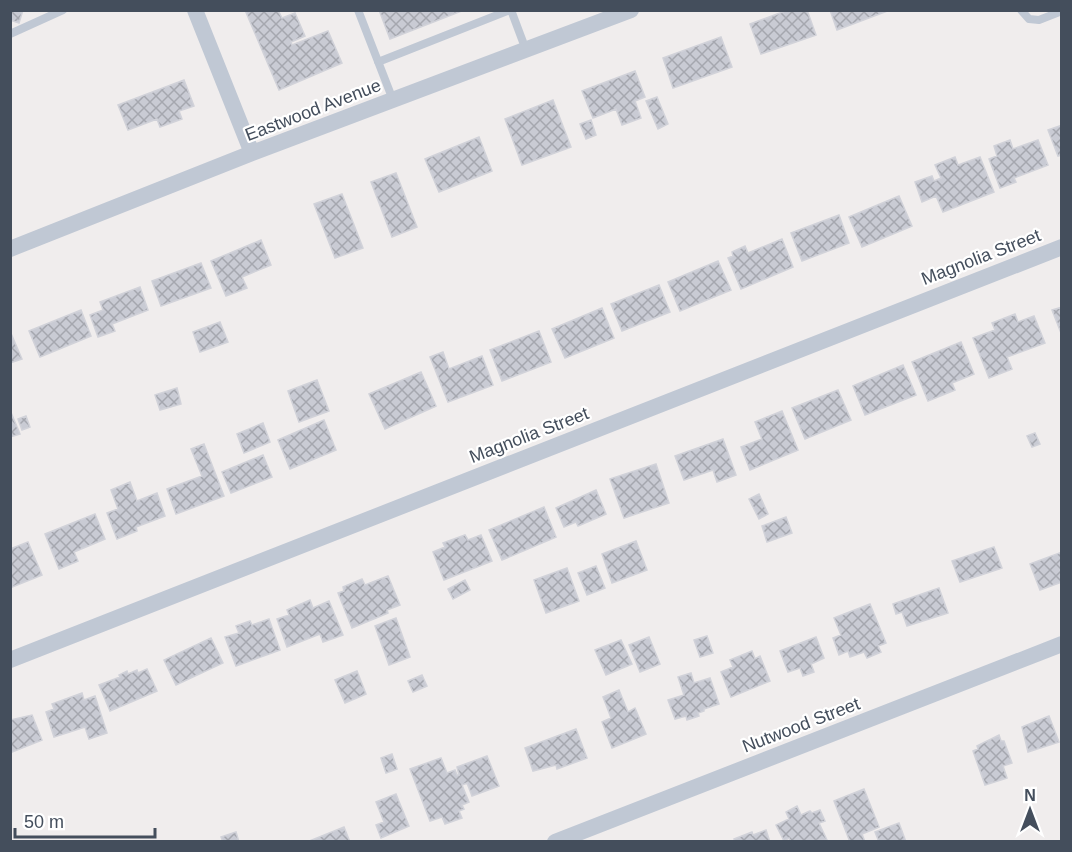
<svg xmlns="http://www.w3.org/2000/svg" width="1072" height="852" font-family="Arial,sans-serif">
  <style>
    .building { fill: url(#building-cross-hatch); stroke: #d1d2d9; stroke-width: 1.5 }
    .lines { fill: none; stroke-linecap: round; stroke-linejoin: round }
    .lane { stroke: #c0c8d4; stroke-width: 8 }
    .street { stroke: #c0c8d4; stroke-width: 16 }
    .labels { text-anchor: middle; stroke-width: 4.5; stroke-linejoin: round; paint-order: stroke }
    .street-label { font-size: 18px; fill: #444e5c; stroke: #fff }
  </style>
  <defs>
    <pattern id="building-cross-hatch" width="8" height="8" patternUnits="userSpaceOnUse" patternTransform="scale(1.5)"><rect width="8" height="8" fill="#c9cbd4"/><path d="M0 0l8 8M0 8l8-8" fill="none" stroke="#a5a7af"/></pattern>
  </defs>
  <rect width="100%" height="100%" fill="#f0eded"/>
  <path class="building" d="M10,10H23L19,23L10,20Z
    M245,10H278L282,18L295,13L305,36L291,42L292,45L328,31L342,63L279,90Z
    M379,10H464L390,39Z
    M788,10H807L816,35L761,54L750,24Z
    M830,10H890L837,30Z
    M721,37L732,67L673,88L663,58Z
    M635,71L645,97L635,101L641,118L622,125L616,109L593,118L582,91Z
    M184,80L194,106L179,111L182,119L160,127L157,119L128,130L118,105Z
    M657,97L668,124L658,129L646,101Z
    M553,100L571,147L522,165L505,119Z
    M591,120L596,135L586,139L580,124Z
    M1062,125V155L1058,156L1048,130Z
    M479,137L492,171L439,192L425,159Z
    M1010,140L1013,149L1038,140L1048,165L1014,178L1016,182L1000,188L989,159L997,156L994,146Z
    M955,157L958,165L980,157L994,192L943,212L936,196L922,202L915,182L932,176L934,181L941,178L935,165Z
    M396,173L417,227L392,237L371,182Z
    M342,194L363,248L335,258L314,204Z
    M899,196L912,226L862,247L849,217Z
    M839,215L849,243L802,261L791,233Z
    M782,239L793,267L741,289L728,258L733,256L732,252L745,246L748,253Z
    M261,240L271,265L242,277L247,288L226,296L211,261Z
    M718,261L731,290L680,311L668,282Z
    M201,263L211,288L161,306L152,281Z
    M659,285L670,312L622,331L611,304Z
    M140,287L148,310L112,324L115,331L98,337L90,315L103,310L100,302Z
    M1062,307V333H1061L1052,310Z
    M602,308L614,338L565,358L552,329Z
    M81,310L91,336L40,357L29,331Z
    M1015,314L1018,322L1034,316L1045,343L1007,357L1012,369L989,378L973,338L995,330L992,323Z
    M220,322L228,342L200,352L193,332Z
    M10,331L22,359L10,363Z
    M539,331L551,362L502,381L490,350Z
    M961,342L974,374L952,383L955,390L928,401L912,362Z
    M443,352L449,369L482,356L493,385L448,402L430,357Z
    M903,365L916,395L865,415L853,386Z
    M421,372L436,406L385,429L369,394Z
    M317,380L329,411L299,422L288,391Z
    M177,388L181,404L160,410L155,395Z
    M838,390L851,420L805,439L792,408Z
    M10,410L20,434L10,437Z
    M782,411L798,450L750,470L741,447L762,439L755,422Z
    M26,416L30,427L22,430L18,419Z
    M324,420L336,450L290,469L278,440Z
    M263,423L270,442L244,453L237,434Z
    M1035,433L1040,444L1032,447L1027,436Z
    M723,439L736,475L717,482L713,470L684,480L675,456Z
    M204,444L224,496L176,514L167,489L202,476L191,449Z
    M263,455L272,477L231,493L222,472Z
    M656,464L669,503L624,518L610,479Z
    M130,482L137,501L157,493L165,516L136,527L137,531L117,539L107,513L118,509L111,490Z
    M596,490L606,514L578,526L576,522L564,527L556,508Z
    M759,494L768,514L759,519L749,499Z
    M544,507L556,537L502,560L489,530Z
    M95,514L105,539L74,552L78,561L59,569L45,534Z
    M786,517L792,533L767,542L762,526Z
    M465,535L468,540L481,535L492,561L444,580L433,552L445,547L443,543Z
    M636,541L647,570L612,583L602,554Z
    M28,542L42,575L10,588V549Z
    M994,547L1002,568L960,582L952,561Z
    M1062,552V582L1040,590L1030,564Z
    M596,566L605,588L587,595L578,573Z
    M567,568L579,601L546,613L534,580Z
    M388,576L400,605L387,610L388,613L352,628L338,593L344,591L343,587L362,579L365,585Z
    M465,580L470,590L453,599L448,589Z
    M939,588L948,613L907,626L902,612L896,614L893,604Z
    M310,600L313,608L329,601L343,635L323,642L320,634L287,647L277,619L289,615L287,610Z
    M870,604L886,643L878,646L881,652L867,658L864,652L850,657L848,651L839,655L833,638L841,635L834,618Z
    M396,618L410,657L389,665L375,626Z
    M269,619L280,650L236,666L225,637L239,633L236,626L250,621L252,625Z
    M707,636L713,653L700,657L694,640Z
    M649,637L660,664L640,672L629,645Z
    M816,637L824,658L811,664L814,672L803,676L800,668L788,672L780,651Z
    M211,638L223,663L176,685L164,660Z
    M621,640L632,664L606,675L595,650Z
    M752,651L755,659L760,656L770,681L731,697L721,672L733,667L730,660Z
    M147,669L157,691L110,711L99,685L120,677L119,675L127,671L128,674L137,670L138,673Z
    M357,671L366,694L345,703L335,680Z
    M691,673L694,683L710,678L719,704L704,709V711L698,713L699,716L687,720L686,716L675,719L668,700L684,695L678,677Z
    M422,675L427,686L413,692L408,681Z
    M619,690L628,712L635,708L646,734L612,748L602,722L611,718L603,697Z
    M82,693L84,700L95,696L107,733L89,739L85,727L54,737L46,712L54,709L52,704Z
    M32,715L42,740L10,753V720Z
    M1049,716L1059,742L1028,752L1022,727Z
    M576,729L587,758L557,769L556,765L533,771L525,748Z
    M999,735L1001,741H1004L1012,763L1003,766L1007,778L985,785L973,751L978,749L977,746Z
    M392,754L397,769L386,773L381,758Z
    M487,756L499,786L472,796L467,783L462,785L469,802L462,805L464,809L459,811L462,818L445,824L442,817L430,821L410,769L441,758L447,773L455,770L457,775H459L457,767Z
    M864,789L879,827L862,834L865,842H850L834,801Z
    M396,794L409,826L381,838L376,825L384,822L376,802Z
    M797,806L801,815L810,811L812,813L820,810L825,821L819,823L827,840L791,842L789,838L784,841L776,825L789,819L786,812Z
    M899,823L906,842H879L875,832Z
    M344,827L350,842H307Z
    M766,830L770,842H735L734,839L752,832L753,835Z
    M236,832L239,842H223L221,837Z"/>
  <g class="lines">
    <path class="lane" d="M358,10L393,100
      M511,10L526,50
      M1021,10L1029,19L1039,20L1062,11
      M10,34L63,10
      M378,62L510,10"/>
    <path class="street" d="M195,10L252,153
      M10,249L252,153L631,10
      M10,660L1062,247
      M555,842L1062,644"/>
  </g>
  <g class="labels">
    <g class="street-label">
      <text transform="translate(313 110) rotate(-21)" y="6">Eastwood Avenue</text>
      <text transform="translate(981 257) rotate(-21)" y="6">Magnolia Street</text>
      <text transform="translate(529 435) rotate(-21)" y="6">Magnolia Street</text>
      <text transform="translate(801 725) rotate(-21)" y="6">Nutwood Street</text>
    </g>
  </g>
  <rect width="1072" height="852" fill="none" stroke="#444e5c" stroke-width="24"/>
  <g transform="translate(1030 810)" stroke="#ffffff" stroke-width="4.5" paint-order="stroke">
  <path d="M0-4.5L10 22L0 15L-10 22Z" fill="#444e5c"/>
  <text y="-9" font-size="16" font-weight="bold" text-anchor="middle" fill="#444e5c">N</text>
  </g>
  <path d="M15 828v9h140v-9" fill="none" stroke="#444e5c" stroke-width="3"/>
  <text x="24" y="828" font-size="18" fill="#444e5c" stroke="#ffffff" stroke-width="4.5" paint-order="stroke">50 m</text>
</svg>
